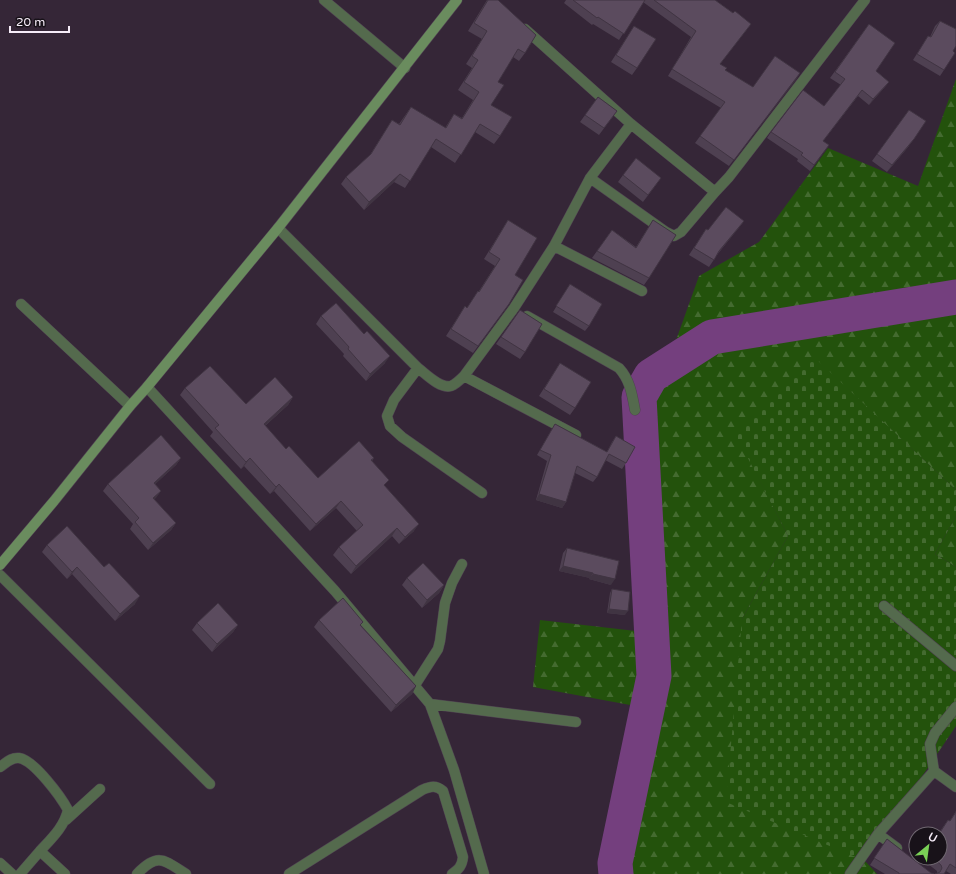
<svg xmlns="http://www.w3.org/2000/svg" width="956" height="874" font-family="'Varela Round',sans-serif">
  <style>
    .forest { fill: url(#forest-firs) }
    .cemetery { fill: url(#cemetery-stones) }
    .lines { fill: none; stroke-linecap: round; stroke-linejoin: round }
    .river { stroke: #743f7e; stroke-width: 35 }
    .street-casing { stroke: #504252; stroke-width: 11 }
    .secondary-casing { stroke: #504252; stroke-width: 11 }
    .street { stroke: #546a4d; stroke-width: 10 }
    .secondary { stroke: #6a8c5e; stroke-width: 10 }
    .wall { fill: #4e4051 }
    .shaded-wall { fill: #403442 }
    .building { fill: #5b4b5e; stroke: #403442 }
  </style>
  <defs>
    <pattern id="forest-firs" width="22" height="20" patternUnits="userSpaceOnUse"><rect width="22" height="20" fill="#23520c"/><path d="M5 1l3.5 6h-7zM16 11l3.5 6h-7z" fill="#446b30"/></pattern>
    <pattern id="cemetery-stones" width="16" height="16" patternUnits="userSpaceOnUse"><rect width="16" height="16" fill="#23520c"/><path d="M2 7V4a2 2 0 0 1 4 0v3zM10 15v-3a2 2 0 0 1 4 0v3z" fill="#446b30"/></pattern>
  </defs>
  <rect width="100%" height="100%" fill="#352637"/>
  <path class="forest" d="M956,79V490L815,359L735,431L788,536L742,619L865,861L877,874H615L629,776L657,710L533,687L540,620L662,634L650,529L635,455L699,276L759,242L828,148L918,186Z
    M956,516V567L935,554Z"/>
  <path class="cemetery" d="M815,358L956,490V516L935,554L956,567V726L865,861L726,802L742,619L788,536L734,431Z"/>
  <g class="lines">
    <path class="river" d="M616,874L615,863L654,676L639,397L651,376L712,337L956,297"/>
    <defs>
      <path id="street" d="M324,0L405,68
        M525,29L631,124L715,192L729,177L865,0
        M590,178L666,232L674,236L681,232L715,192
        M278,228L418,368C426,374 440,389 451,386C456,384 460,380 464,376L514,308L554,246L590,178L631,124
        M554,246L642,291
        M21,304L130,406
        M527,316L619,368C630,380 632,394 635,410
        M418,368L394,400L387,416L390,426L402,437L482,493
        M464,376L576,435
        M147,387L335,591L430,704L454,770L484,874
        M0,575L210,784
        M884,606L956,666
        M415,685L438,649L440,641L445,603L452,583L462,564
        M430,704L576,722
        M0,767C6,763 11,757 19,758C34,760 61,797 68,810C64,827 52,838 40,851L65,874
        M934,771L956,787
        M66,820L100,789
        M897,848L878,834L934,771L930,744L935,733L956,707
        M0,863L12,874
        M20,874L40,851
        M137,874C158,852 164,860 186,874
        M289,874L422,790C431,786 436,785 443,791L463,857C462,866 459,869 452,874
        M850,874L878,834"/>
      <path id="secondary" d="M0,565L54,501L130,406L147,387L278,228L457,0"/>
    </defs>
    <use href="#street" class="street-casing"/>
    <use href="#secondary" class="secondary-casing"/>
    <use href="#street" class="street"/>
    <use href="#secondary" class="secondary"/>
  </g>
  <path class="wall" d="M487,0H498L525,53L519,61L513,57L498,82L491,105L500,136L494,144L475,132L455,163L431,147L405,188L394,182L364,210L341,184L346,177L370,155L392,120L399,124L411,107L445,128L454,114L462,118L473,100L458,90L472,68L466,64L482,39L468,31Z
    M566,0H715L733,13L751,24L720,64L725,70L753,87L800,73L729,166L695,143L721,108L668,76L691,37L643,2L619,40L593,24L592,25L564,3Z
    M940,21L944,70L940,76L913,60L928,36L930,37L935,26Z
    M869,24L876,71L889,82L884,88L869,105L858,96L823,141L829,145L810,171L797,161L798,159L767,138L771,132L824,106L841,85L830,78Z
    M634,26L637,68L632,75L611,62Z
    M598,97L617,111L599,135L580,122Z
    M909,110V146L887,172L872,161Z
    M623,175L656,185L643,202L618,182Z
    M508,220L515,275L509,304L473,353L446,336L465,306L467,308L478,291H479L495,266L484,259Z
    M653,220L649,278L644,285L592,258L612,230L636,247Z
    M744,221L717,255L709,267L689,255L706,229L708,230Z
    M570,284L589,326L585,331L553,312Z
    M520,310L525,352L520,359L496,344Z
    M321,316L385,363L366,381L343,356L344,354L316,324Z
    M560,363L575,408L570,415L539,396Z
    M185,388L246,404L293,397L288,405L265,426L286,449L318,478L374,458L372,461L385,486L414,531L399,544L392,536L351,574L333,555L339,547L357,531L336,508L310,531L274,491L270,494L244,466L241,469L210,436L213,432L180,395Z
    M555,424L607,452L612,442L616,436L626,463L622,469L605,460L597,477L593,482L575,473L566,502L562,508L536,500L547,461L537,455Z
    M181,458L176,465L155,484L161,491L154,499L176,523L171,530L148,550L130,529L133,524L103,491L108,484Z
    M47,545L104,567L135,604L115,621L72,574L67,579L42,552Z
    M567,548L611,585L589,579L590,578L559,571L563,553Z
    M407,578L444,585L439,593L422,608L402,585Z
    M612,589L625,615L607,613L610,593Z
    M319,620L361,625L416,686L412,694L391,712L314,627Z
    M197,623L238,625L233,632L212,652L192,630Z
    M956,811V874H951L946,871L937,873V871L923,860L924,858H940V834H938L948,820L950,821Z
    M887,839L931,873L934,874H885L870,865Z"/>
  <path class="shaded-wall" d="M800,73L796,80L729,166L734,160Z
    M889,82L884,88L869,105L873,99Z
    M914,139L909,146L887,172L892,165Z
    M400,174L394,182L364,210L369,202Z
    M661,178L656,185L643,202L648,195Z
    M744,221L739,228L714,258L719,251Z
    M390,356L385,363L366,381L370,374Z
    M293,397L288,405L258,432L264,424Z
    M181,458L176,465L149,490L154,483Z
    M250,458L244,466L241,469L246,462Z
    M279,484L274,491L270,494L276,487Z
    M161,491L156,498L148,505L153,498Z
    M539,494L566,502L562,508L536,500Z
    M341,501L336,508L310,531L316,524Z
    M176,523L171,530L148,550L153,543Z
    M419,524L414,531L399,544L405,537Z
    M397,528L392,536L351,574L356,566Z
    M563,566L593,573L590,578L559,571Z
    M77,567L72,574L67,579L72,572Z
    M593,574L615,579L611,585L589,579Z
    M444,585L439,593L422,608L427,600Z
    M140,596L135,604L115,621L120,614Z
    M609,609L628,611L625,615L607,613Z
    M238,625L233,632L212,652L217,644Z
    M416,686L412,694L391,712L396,705Z"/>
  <path class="building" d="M488,0H498L536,35L525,53L518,49L498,82L504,85L491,105L512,117L500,136L480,124L461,155L436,139L410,181L400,174L369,202L346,177L371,154L392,120L400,125L411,107L446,128L454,114L462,119L479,92L464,82L478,60L472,56L487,31L474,23Z
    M573,0H645L624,34L598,17L597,18Z
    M654,0H715L733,13L735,11L751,24L720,64L727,68L725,70L753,87L775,56L800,73L734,160L700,136L725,102L672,69L696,31Z
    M940,21L956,29V46L953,51L955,53L944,70L917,54L928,36L931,37Z
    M869,24L895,43L876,71L889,82L873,99L862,90L823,141L829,145L814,165L801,155L803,153L771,132L803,90L824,106L845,79L835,72Z
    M634,26L656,39L637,68L616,55Z
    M598,97L617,111L604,128L585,115Z
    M909,110L926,121L914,139L892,165L877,154Z
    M636,158L661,178L648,195L623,175Z
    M726,207L744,221L719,251L714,260L694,248L706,229L708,230Z
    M508,220L537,238L515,275L523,280L509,304L478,346L451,329L465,306L467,308L478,291L479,292L500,259L489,252Z
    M653,220L676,235L649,278L597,251L612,230L636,248Z
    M570,284L602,304L589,326L556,306Z
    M336,303L364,334L367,331L390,356L370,374L348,349L349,347L321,316Z
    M520,310L542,324L525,352L501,337Z
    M560,363L591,382L575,408L544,389Z
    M210,366L246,404L275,377L293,397L264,424L286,449L289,446L318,478L359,441L374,458L371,460L389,480L384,485L419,524L405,537L397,528L356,566L339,547L363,525L341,501L316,524L279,484L276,487L250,458L246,462L215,428L219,425L185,388Z
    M555,424L607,452L616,436L635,447L626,463L609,454L597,477L577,466L566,502L539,494L551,455L540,450Z
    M161,435L181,458L154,483L161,491L153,498L176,523L153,543L135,522L139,518L108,484Z
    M67,526L104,567L109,563L140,596L120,614L77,567L72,572L47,545Z
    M567,548L619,561L615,579L593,574V573L563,566Z
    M423,563L444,585L427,600L407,578Z
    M612,589L630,592L628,611L609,609Z
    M343,598L363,622L360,625L416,686L396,705L319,620Z
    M218,603L238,625L217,644L197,623Z
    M956,812V868L950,864L944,874H935L940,872L942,868L941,865L933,858H940V834H939L948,820L950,821Z
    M887,839L931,873L934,874H899V873L874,858Z"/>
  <g transform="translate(928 846) rotate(29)"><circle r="19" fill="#181219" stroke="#716972"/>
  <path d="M0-3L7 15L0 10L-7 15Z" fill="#7ad156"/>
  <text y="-6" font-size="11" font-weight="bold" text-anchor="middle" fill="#f6ecf8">U</text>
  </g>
  <path d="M10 26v6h59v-6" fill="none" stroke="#f6ecf8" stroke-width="2"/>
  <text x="16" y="26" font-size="12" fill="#f6ecf8" stroke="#181219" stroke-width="3" paint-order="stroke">20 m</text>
</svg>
